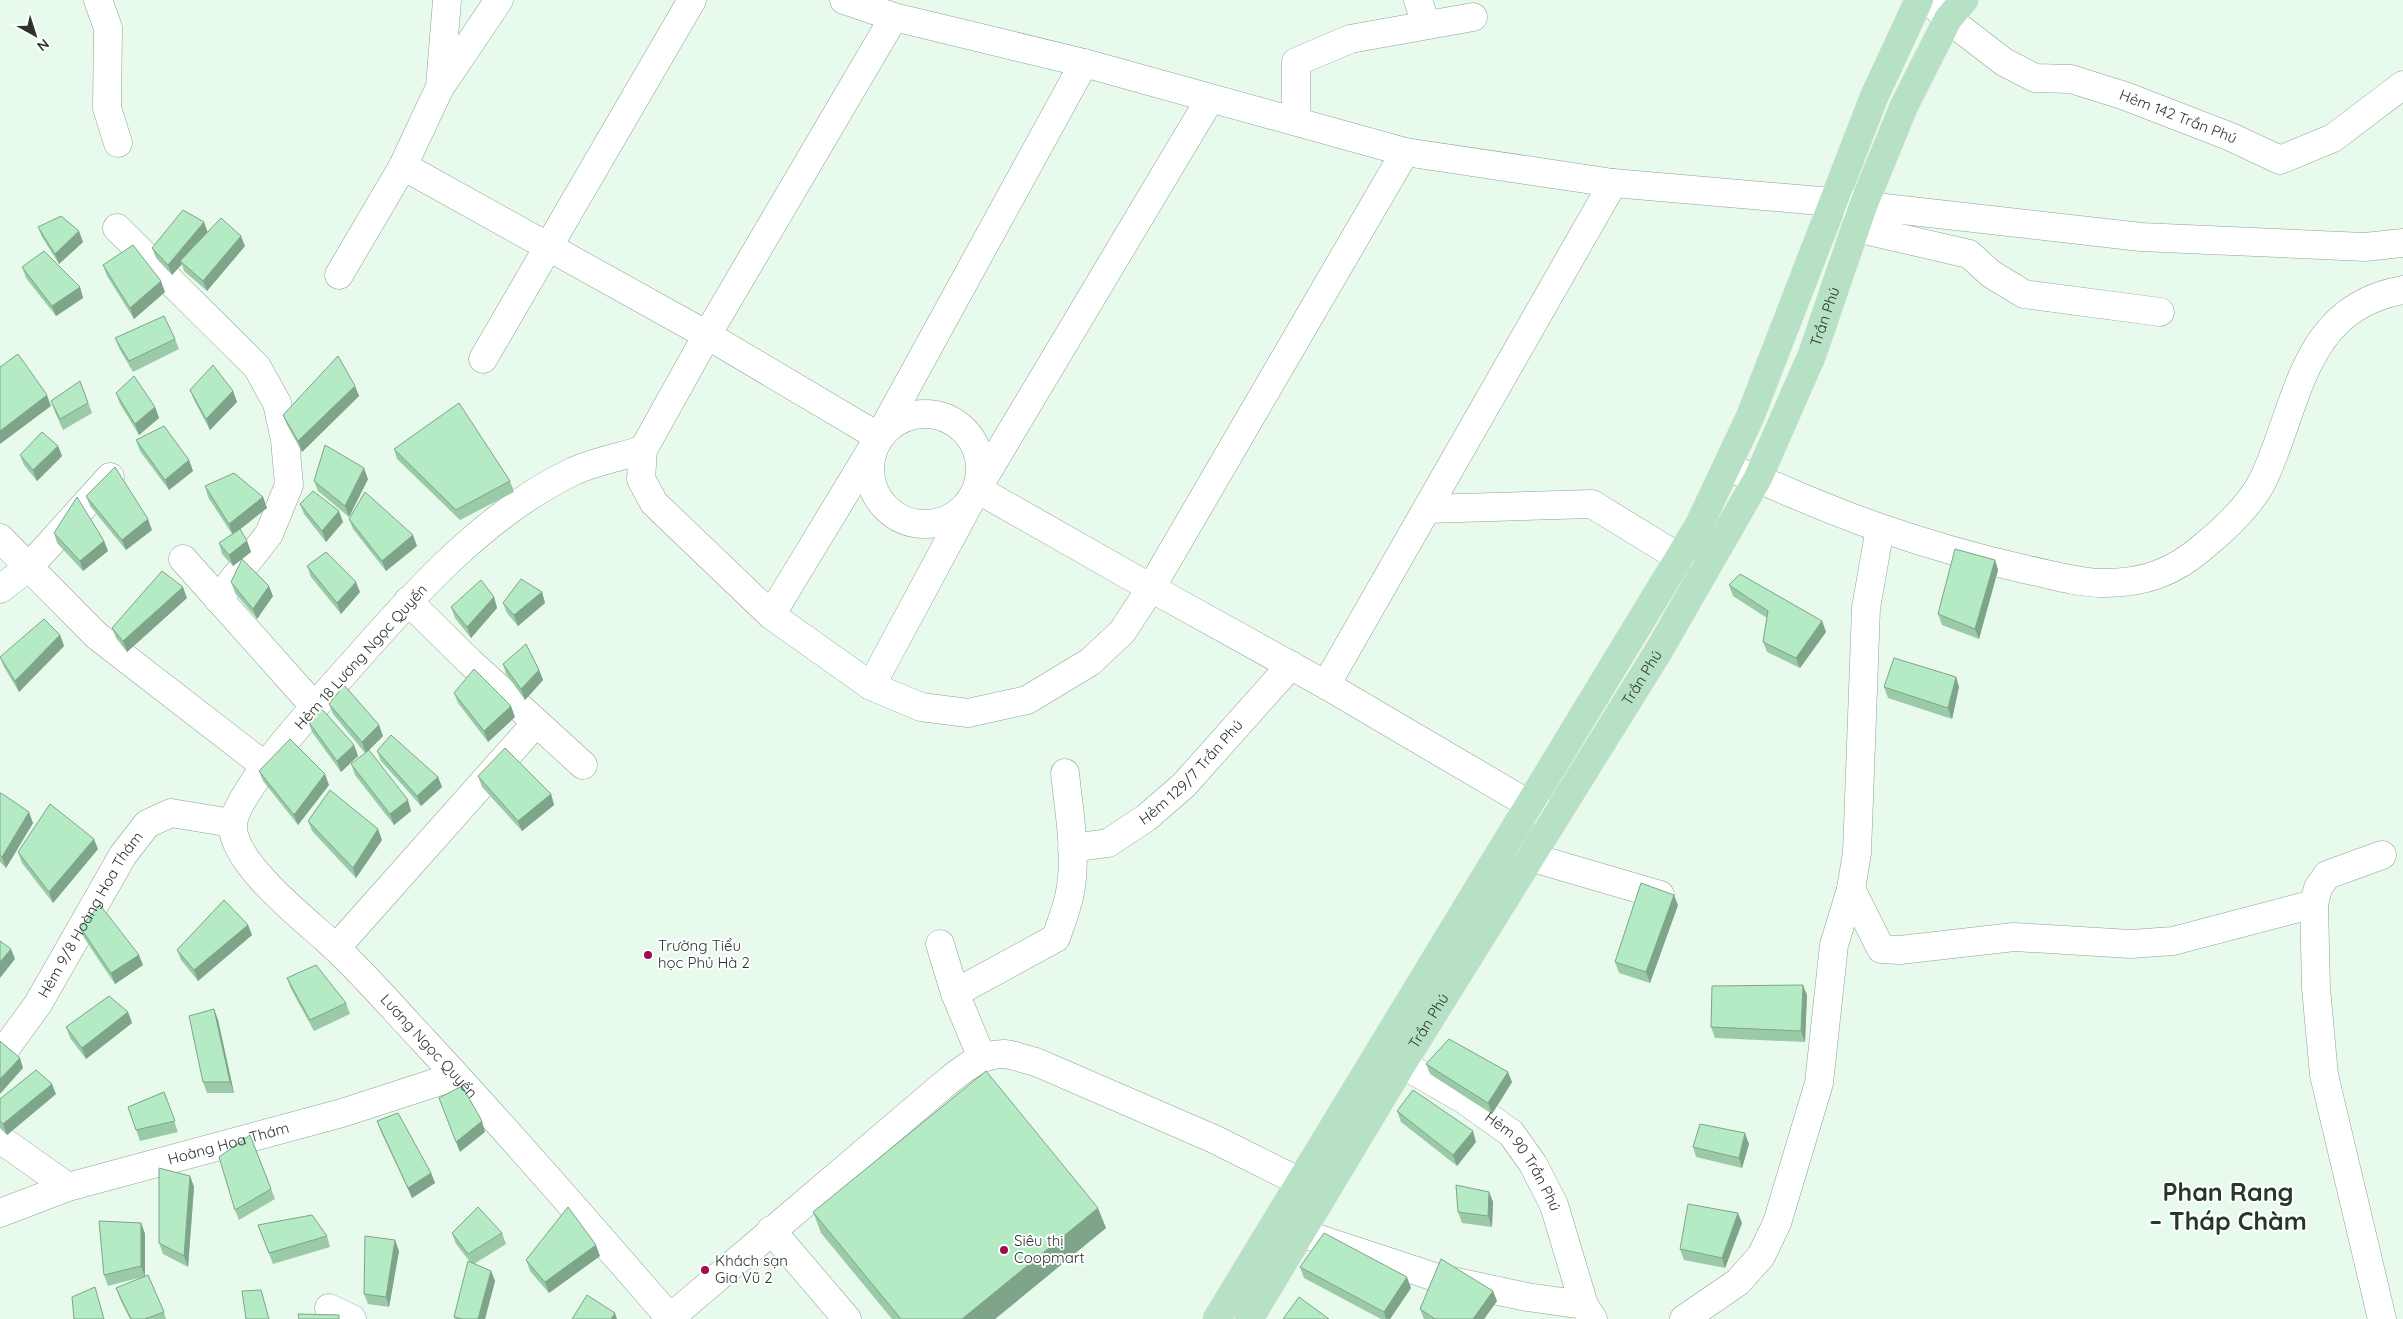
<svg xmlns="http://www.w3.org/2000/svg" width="2403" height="1319" font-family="Quicksand,sans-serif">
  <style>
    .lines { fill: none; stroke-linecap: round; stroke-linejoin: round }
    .minor-casing { stroke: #8fa194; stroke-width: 29 }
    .major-casing { stroke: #dddede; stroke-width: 29 }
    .minor { stroke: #fff; stroke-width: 28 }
    .major { stroke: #b6e1c4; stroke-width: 28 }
    .wall { fill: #9bcaa9 }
    .shaded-wall { fill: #7ea489 }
    .building { fill: #b4ebc4; stroke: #7ea489 }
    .poi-dot { fill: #a20b4d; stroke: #fff; stroke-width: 2 }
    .labels { text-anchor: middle; stroke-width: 4; stroke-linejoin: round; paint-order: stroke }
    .street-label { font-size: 15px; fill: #2c332e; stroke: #fff }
    .poi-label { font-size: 15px; fill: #2c332e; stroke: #fff; text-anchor: start }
    .town-label { font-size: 25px; font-weight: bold; fill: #28372d; stroke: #fff }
  </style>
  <rect width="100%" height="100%" fill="#e7faec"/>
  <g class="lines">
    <defs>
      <g id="minor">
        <path d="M98,0L108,28L107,108L118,143"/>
        <path d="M844,0L894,17L1084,63L1405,152L1613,183L1832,202L2141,237L2365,247L2403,243"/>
        <path d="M1418,0L1426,25"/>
        <path id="s1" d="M1929,0L1948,19L2004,62L2035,78L2071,79L2125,96L2231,137L2280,160L2333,138L2403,85"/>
        <path d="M894,17L707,335L643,450L641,479L654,503L771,615L871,686L921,707L968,713L1027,700L1090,662L1122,632L1151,588L1405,152"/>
        <path d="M441,86L499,0"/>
        <path d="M1296,121V62L1350,39L1473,17"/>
        <path d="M403,166L707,335L879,437"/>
        <path d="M117,228L257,367L277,403L285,440L289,485L269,534L218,599"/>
        <path d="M1856,228L1969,254L1991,274L2024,294L2160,312"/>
        <path d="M339,275L403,166L440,87L447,0"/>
        <path d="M483,359L692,0"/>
        <circle cx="925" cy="469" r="55"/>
        <path id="s2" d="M643,450C620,457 593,462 572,472C489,512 421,586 362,653C336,683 233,792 233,826C232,861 300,916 325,938C361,970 392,1007 424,1041C509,1132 590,1226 671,1319"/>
        <path d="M1727,467C1778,486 1829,511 1881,528C1927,544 1976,558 2024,569C2049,574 2077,583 2103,583C2144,583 2173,573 2204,546C2226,528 2250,506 2263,480C2299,404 2302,307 2403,290"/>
        <path d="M977,489L1151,588L1326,685L1554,819"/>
        <path d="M1427,509L1592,504L1680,558"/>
        <path d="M0,538L97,636L265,766"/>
        <path d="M183,559L315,707"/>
        <path d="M0,589L28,568L110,477"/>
        <path d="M408,601L470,662L583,765"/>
        <path d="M771,615L879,437L1084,63"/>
        <path d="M1326,685L1613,183"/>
        <path d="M871,686L977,489L1210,99"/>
        <path id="s3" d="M1072,848L1108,843L1146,818L1184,785L1291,665"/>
        <path d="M1530,857L1660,895"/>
        <path d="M1851,889L1881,949L1900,950L2014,937L2131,944L2173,941L2314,904"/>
        <path d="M940,944L955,993L982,1058"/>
        <path d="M336,948L536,723"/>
        <path d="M955,993L1056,938C1060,925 1066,911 1069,897C1078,858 1069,813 1065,773"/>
        <path id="s4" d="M0,1056L38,1004L123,855L147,824L171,813L232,823"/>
        <path id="s5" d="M1402,1064L1463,1099L1511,1133L1533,1164L1554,1205L1584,1305L1593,1319"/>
        <path d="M0,1139L68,1187"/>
        <path id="s6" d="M0,1213L68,1187L342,1113L456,1076"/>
        <path d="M771,1230L847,1319"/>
        <path d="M1301,1233L1438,1278L1527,1297L1584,1305"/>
        <path d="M329,1308L352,1319"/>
        <path d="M670,1318L941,1087C959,1072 980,1053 1005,1054C1015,1055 1026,1060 1036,1062L1214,1139L1322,1193"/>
        <path d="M1684,1319L1738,1282L1761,1256L1777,1223L1819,1083L1834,945L1851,889L1857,853L1866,608L1880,528"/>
        <path d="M2382,1319L2324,1075L2316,988L2314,904L2318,888L2327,875L2382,855"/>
      </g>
      <g id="major">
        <path d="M1217,1319L1699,525L1750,417L1874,97L1919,0"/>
        <path id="s7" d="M1249,1319L1402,1064L1658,652L1758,478L1812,355L1863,206L1904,106L1948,19L1964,0"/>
      </g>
    </defs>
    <use href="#minor" class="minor-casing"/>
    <use href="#major" class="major-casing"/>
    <use href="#minor" class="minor"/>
    <use href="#major" class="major"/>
  </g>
  <path class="wall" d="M38,227L83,242L59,264L42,237Z
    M208,233L245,246L207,291L184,271L182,264L172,275L156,258L152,248Z
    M103,265L165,292L134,319L107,276Z
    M22,267L80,287L83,298L56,316L26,278Z
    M115,338L175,339L179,349L133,372L119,348Z
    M80,381L92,413L63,430L55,412L51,401Z
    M355,386L359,396L302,452L287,425L283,415Z
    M190,390L233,391L237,402L210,430L194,400Z
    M116,393L155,407L159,418L139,435L120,404Z
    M136,440L189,460L193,471L169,490L140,451Z
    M58,446L62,456L37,481L24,465L20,455Z
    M394,449L510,481L514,492L460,520L397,459Z
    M368,479L349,517L318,491L314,481Z
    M205,486L263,497L267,508L240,529L247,541L251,552L233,566L222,554L219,543L232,534L208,497Z
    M86,496L152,530L126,550L90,506Z
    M300,504L343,522L326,542L304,514Z
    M349,519L417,546L386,571L353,529Z
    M54,533L104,541L108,551L83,571L57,543Z
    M1995,560L1998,570L1979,639L1942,625L1938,614Z
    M307,566L360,592L341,614L311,577Z
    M231,582L273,596L257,619L235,593Z
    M1729,585L1822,621L1826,632L1800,668L1767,652L1763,642L1767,618L1733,596Z
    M542,592L545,603L518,626L507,613L503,603Z
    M494,597L497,608L471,638L455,618L451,607Z
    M187,598L127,652L116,638L112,628Z
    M60,635L64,646L19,692L4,667L0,657Z
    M503,664L539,670L543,680L525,700L506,674Z
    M1956,677L1959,687L1952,719L1888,698L1884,687Z
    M454,693L515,717L488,742L458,703Z
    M329,704L383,736L369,750L411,811L394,825L355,775L351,764L365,753L333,714Z
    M308,721L354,745L358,756L341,772L312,732Z
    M377,751L438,777L442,787L421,806L381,761Z
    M259,771L329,785L298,825L263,781Z
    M478,776L551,794L554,805L522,831L482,787Z
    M0,793L33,823L6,868L0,862Z
    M308,821L382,840L356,878L312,831Z
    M98,849L53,903L22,863L18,852Z
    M1678,905L1650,983L1619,973L1615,962Z
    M248,925L252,935L198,981L181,960L177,950Z
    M80,927L143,965L115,984L84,938Z
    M287,978L346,1003L350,1014L314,1031L291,989Z
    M1807,995L1805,1042L1715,1038L1711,1027Z
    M214,1009L218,1020L234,1093H207L203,1082Z
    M128,1012L132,1023L86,1059L70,1038L66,1027Z
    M1426,1064L1512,1082L1492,1114L1430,1074Z
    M164,1092L178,1132L140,1141L128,1107Z
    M56,1094L7,1135L0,1128V1099Z
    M1397,1111L1476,1142L1457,1166L1401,1122Z
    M377,1121L431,1173L435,1183L412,1198L381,1132Z
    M250,1135L275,1199L239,1220L235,1210Z
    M1749,1144L1742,1168L1696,1157L1693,1147Z
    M190,1176L194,1187L188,1267L163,1254L159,1243Z
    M1489,1192L1493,1202L1492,1227L1462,1223L1458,1212Z
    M813,1212L1106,1228L995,1319H892L821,1233Z
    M141,1223L145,1234V1276L164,1312L166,1319H130L120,1299L116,1288L142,1277L108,1286L104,1275Z
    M1742,1223L1725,1268L1684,1260L1680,1249Z
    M258,1225L327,1236L330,1247L273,1264Z
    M452,1233H502L506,1244L474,1264L491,1271L495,1281L485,1319H455L454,1317L471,1263L456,1244Z
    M399,1251L389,1307L368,1304L364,1294Z
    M600,1256L549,1293L530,1271L526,1260Z
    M1300,1267L1411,1288L1390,1319H1381L1304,1278Z
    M1493,1291L1497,1301L1484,1319H1424L1420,1309Z"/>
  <path class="shaded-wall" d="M204,222L208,233L180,261L182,264L172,275L168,265Z
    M79,231L83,242L59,264L55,254Z
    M241,236L245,246L207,291L203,281Z
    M161,281L165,292L134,319L130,308Z
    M80,287L83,298L56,316L52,306Z
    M355,386L359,396L302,452L298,441Z
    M233,391L237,402L210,430L206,419Z
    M47,395L51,406L0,444V431Z
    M155,407L159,418L139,435L135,424Z
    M58,446L62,456L37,481L33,470Z
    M189,460L193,471L169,490L165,480Z
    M364,468L368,479L349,517L345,506Z
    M263,497L267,508L233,535L229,524Z
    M339,511L343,522L326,542L322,531Z
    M148,519L152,530L126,550L122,540Z
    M413,535L417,546L386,571L382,561Z
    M104,541L108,551L83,571L80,561Z
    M247,541L251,552L233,566L229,555Z
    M1995,560L1998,570L1979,639L1975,629Z
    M356,582L360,592L341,614L337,603Z
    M269,586L273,596L257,619L253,609Z
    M183,587L187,598L127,652L123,641Z
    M542,592L545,603L518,626L514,615Z
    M494,597L497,608L471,638L467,627Z
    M1822,621L1826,632L1800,668L1796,658Z
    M60,635L64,646L19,692L15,681Z
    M539,670L543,680L525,700L521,689Z
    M1956,677L1959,687L1952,719L1948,708Z
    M511,706L515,717L488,742L484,731Z
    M379,725L383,736L366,753L362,742Z
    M354,745L358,756L341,772L337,761Z
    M325,774L329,785L298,825L294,815Z
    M438,777L442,787L421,806L417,796Z
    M551,794L554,805L522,831L518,821Z
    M408,800L411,811L394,825L390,814Z
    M29,812L33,823L6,868L2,857Z
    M378,829L382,840L356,878L353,868Z
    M94,839L98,849L53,903L49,892Z
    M1674,895L1678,905L1650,983L1646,972Z
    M248,925L252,935L198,981L194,970Z
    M11,949L15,959L0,978V962Z
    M139,955L143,965L115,984L111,973Z
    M1803,985L1807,995L1805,1042L1801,1031Z
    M214,1009L218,1020L234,1093L230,1082Z
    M128,1012L132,1023L86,1059L82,1048Z
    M20,1058L23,1068L0,1094V1079Z
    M1508,1072L1512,1082L1492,1114L1488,1103Z
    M52,1084L56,1094L7,1135L3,1124Z
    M482,1121L485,1132L460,1152L456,1142Z
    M1473,1131L1476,1142L1457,1166L1453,1155Z
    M1745,1133L1749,1144L1742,1168L1739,1158Z
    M431,1173L435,1183L412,1198L408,1188Z
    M190,1176L194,1187L188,1267L184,1256Z
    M1489,1192L1493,1202L1492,1227L1488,1216Z
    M1098,1208L1106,1228L995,1319H962Z
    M1738,1213L1742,1223L1725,1268L1722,1258Z
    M141,1223L145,1234V1277L141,1266Z
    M395,1240L399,1251L389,1307L386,1297Z
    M596,1245L600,1256L549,1293L545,1282Z
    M491,1271L495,1281L485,1319H478Z
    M1407,1277L1411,1288L1390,1319H1386L1384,1312Z
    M1493,1291L1497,1301L1484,1319H1473Z
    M615,1313L617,1319H611Z"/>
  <path class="building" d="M183,210L204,222L168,265L152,248Z
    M61,216L79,231L55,254L38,227Z
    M221,218L241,236L203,281L180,261Z
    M133,245L161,281L130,308L103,265Z
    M44,251L80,287L52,306L22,267Z
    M164,316L175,339L129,361L115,338Z
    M18,354L47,395L0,431V367Z
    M338,356L355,386L298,441L283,415Z
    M213,365L233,391L206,419L190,390Z
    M134,376L155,407L135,424L116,393Z
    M80,381L88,403L60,419L51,401Z
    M459,403L510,481L456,510L394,449Z
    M164,426L189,460L165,480L136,440Z
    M42,432L58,446L33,470L20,455Z
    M325,445L364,468L345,506L314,481Z
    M115,467L148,519L122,540L86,496Z
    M234,473L263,497L229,524L205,486Z
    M313,491L339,511L322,531L300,504Z
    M365,492L413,535L382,561L349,519Z
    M77,497L104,541L80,561L54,533Z
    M240,529L247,541L229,555L219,543Z
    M1955,549L1995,560L1975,629L1938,614Z
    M326,552L356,582L337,603L307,566Z
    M242,559L269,586L253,609L231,582Z
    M162,571L183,587L123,641L112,628Z
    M1740,574L1822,621L1796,658L1763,642L1768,611L1729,585Z
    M521,579L542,592L514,615L503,603Z
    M481,580L494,597L467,627L451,607Z
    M44,619L60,635L15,681L0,657Z
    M526,644L539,670L521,689L503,664Z
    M1894,658L1956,677L1948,708L1884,687Z
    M474,669L511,706L484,731L454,693Z
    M344,685L379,725L362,742L329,704Z
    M322,709L354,745L337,761L308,721Z
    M391,735L438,777L417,796L377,751Z
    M290,739L325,774L294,815L259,771Z
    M505,748L551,794L518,821L478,776Z
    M369,750L408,800L390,814L351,764Z
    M330,790L378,829L353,868L308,821Z
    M0,793H1L29,812L2,857L0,855Z
    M50,804L94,839L49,892L18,852Z
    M1641,883L1674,895L1646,972L1615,962Z
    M224,900L248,925L194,970L177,950Z
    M100,905L139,955L111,973L80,927Z
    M0,941L11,949L0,962Z
    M316,965L346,1003L310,1020L287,978Z
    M1803,985L1801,1031L1711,1027L1712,986Z
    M109,996L128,1012L82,1048L66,1027Z
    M214,1009L230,1082H203L189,1016Z
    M1449,1039L1508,1072L1488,1103L1426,1064Z
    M0,1041L20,1058L0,1079Z
    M36,1070L52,1084L3,1124L0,1121V1099Z
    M986,1071L1098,1208L962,1319H901L813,1212Z
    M462,1086L482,1121L456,1142L439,1098Z
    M1413,1090L1473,1131L1453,1155L1397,1111Z
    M164,1092L175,1121L136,1130L128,1107Z
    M398,1113L431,1173L408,1188L377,1121Z
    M1700,1124L1745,1133L1739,1158L1693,1147Z
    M250,1135L271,1189L235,1210L219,1157Z
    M159,1168L190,1176L184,1256L159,1243Z
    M1456,1185L1489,1192L1488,1216L1458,1212Z
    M1688,1204L1738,1213L1722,1258L1680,1249Z
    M478,1207L502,1233L468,1254L452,1233Z
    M568,1207L596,1245L545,1282L526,1260Z
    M312,1215L327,1236L269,1253L258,1225Z
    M99,1221L141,1223V1266L104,1275Z
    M1324,1233L1407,1277L1384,1312L1300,1267Z
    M365,1236L395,1240L386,1297L364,1294Z
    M1441,1259L1493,1291L1473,1319H1435L1420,1309Z
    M468,1261L491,1271L478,1319H463L454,1317Z
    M148,1275L164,1312L145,1319H131L116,1288Z
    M95,1287L104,1319H74L72,1297Z
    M261,1290L269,1319H246L242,1291Z
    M587,1295L615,1313L611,1319H572Z
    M1299,1297L1329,1319H1283Z
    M298,1314L339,1315V1319H299Z"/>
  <g class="poi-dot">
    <circle cx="648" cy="955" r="5"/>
    <circle cx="1004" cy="1250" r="5"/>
    <circle cx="705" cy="1270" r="5"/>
  </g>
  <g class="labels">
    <g class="street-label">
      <text dy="5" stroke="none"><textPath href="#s1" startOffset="282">Hẻm 142 Trần Phú</textPath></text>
      <text dy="5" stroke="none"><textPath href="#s7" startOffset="1158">Trần Phú</textPath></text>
      <text transform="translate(361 657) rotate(-48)" y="5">Hẻm 18 Lương Ngọc Quyến</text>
      <text dy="5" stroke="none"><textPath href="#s7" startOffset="752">Trần Phú</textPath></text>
      <text dy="5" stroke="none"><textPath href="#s3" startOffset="146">Hẻm 129/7 Trần Phú</textPath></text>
      <text dy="5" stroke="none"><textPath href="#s4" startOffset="168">Hẻm 9/8 Hoàng Hoa Thám</textPath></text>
      <text dy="5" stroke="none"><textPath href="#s7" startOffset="348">Trần Phú</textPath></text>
      <text dy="5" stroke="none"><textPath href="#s2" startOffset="869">Lương Ngọc Quyến</textPath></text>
      <text dy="5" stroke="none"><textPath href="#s6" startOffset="239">Hoàng Hoa Thám</textPath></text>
      <text dy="5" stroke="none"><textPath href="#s5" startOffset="159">Hẻm 90 Trần Phú</textPath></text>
    </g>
    <g class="poi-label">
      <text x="658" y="951">Trường Tiểu<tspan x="658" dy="17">học Phủ Hà 2</tspan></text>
      <text x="1014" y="1246">Siêu thị<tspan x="1014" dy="17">Coopmart</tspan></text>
      <text x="715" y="1266">Khách sạn<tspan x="715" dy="17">Gia Vũ 2</tspan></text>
    </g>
    <g class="town-label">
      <text x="2228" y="1201">Phan Rang<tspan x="2228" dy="29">– Tháp Chàm</tspan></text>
    </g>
  </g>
  <g transform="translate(35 35) rotate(141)" stroke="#ffffff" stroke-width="4" paint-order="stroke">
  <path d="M0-4L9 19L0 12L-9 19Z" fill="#2c332e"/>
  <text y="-8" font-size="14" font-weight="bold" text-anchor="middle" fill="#2c332e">N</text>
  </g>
</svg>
